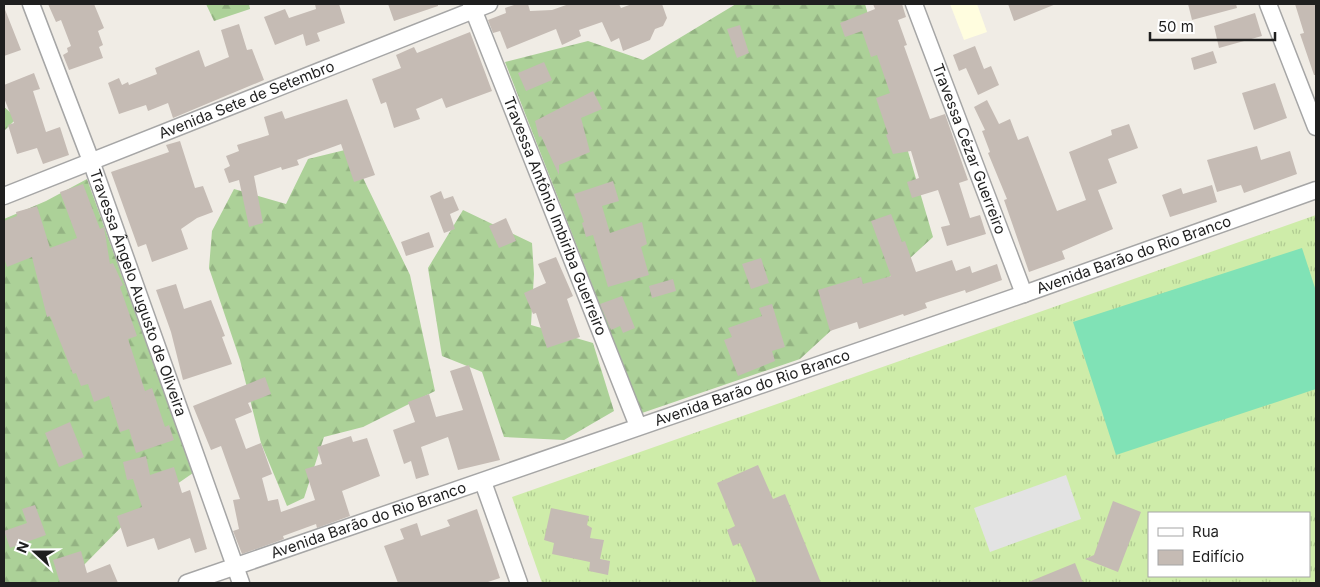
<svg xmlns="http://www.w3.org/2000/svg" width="1320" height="587" font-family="Inter,sans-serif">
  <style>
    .education { fill: #fffddf }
    .grass { fill: url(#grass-tufts); fill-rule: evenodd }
    .forest { fill: url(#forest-firs) }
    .pitch { fill: #80e2b6 }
    .parking { fill: #e3e3e3 }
    .building { fill: #c5bbb4 }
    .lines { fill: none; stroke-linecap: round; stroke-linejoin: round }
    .minor-casing { stroke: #a6a6a6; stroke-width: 19 }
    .minor { stroke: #fff; stroke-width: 16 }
    .labels { text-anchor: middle; stroke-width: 4; stroke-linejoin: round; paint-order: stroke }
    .street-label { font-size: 15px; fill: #1f1f1f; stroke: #fff }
  </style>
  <defs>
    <pattern id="grass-tufts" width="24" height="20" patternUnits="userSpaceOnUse" patternTransform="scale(1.25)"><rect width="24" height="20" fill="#ceeca9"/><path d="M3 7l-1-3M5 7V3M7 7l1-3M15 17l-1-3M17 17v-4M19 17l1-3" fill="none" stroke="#b0ca91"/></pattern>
    <pattern id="forest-firs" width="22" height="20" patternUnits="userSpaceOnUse" patternTransform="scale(1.25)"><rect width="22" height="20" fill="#acd198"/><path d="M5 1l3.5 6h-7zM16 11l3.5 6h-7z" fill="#94b383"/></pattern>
  </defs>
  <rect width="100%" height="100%" fill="#f0ece5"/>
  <path class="education" d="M950,4H977L987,32L964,40Z"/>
  <path class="grass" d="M1316,215V583H542L512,497ZM1149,513H1309V576H1149Z"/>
  <path class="forest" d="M206,4H249L250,9L214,21Z
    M736,4H865L933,237L800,359L642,413L505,62L588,41L643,60Z
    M4,107L17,118L4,131Z
    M349,149L410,275L435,391L363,427L324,437L304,498L287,506L261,443L240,360L209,268L212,231L234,189L286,204L308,159Z
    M87,179L193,473L135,513L80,569L61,583H4V219L46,201Z
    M463,210L532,243L534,274L531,325L593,343L614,411L564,440L504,437L482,372L442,356L428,268Z"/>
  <path class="pitch" d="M1302,248L1316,291V389L1116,455L1073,322Z"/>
  <path class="parking" d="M1066,475L1081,519L990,552L974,508Z"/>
  <path class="building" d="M48,4H94L104,28L98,31L103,45L99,47L103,58L69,70L63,55L68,52L67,48L71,46L61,20L56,22Z
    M315,4H339L345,23L317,33L320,41L306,46L303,34L275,45L264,17L285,9L289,18L316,9Z
    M388,4H438V6L394,21Z
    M517,4H528L530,11L552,10L569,4H619L621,8L632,4H662L667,18L663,26L655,29L650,40L623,51L619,38L611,42L602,22L579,30L581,36L562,45L556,29L507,49L500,31L493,33L488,20L506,13L505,8Z
    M873,4H902L906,17L898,20L907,45L904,46L930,119L945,114L968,180L959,183L970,218L980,215L986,234L947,246L941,227L950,225L938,190L912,198L907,182L919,178L911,151L893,154L886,135L888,134L876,98L890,93L877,55L871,57L862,31L845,37L840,23L875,9Z
    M1008,4H1056L1014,21Z
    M1188,4H1236L1237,8L1192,20Z
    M1295,4H1316V75H1314L1300,34L1304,33Z
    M4,7L21,50L4,56Z
    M1255,13L1262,36L1219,48L1214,26Z
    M239,24L247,50L252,49L264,80L173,118L168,103L148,111L146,105L119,114L108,83L119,78L122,85L128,82L129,85L157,74L155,68L199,50L205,67L229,57L221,30Z
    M740,25L749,53L737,58L727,29Z
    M470,32L492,91L446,108L442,98L416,109L420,119L394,128L386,102L381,104L372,79L401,68L396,55L414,47L417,53Z
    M975,46L984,69L991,66L999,85L978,95L966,68L959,71L953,55Z
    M1213,51L1217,63L1194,70L1191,58Z
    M544,62L552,80L526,91L518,73Z
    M34,73L40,89L33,91L46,132L60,127L69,155L43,164L37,148L17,154L8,125L14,123L4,98V85Z
    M1275,83L1287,118L1254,130L1242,93Z
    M593,91L602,109L581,118L590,152L559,165V175L541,136L539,137L535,121Z
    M347,99L375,175L354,182L341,144L297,160L299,165L282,170L281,167L254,176L263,223L249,227L239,180L229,183L224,169L230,166L226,156L239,151L237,145L269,135L264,117L282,111L285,119Z
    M987,100L999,124L1010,119L1018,140L1028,136L1057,211L1086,200L1069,152L1112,135L1111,130L1129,124L1138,148L1108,159L1117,183L1098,190L1113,229L1062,251L1065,259L1029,272L1004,200L1007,199L988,153L990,152L982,131L985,130L974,107Z
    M180,141L195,188L203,186L213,212L197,218L181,229L188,249L152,262L146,244L138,247L111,172L169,152L166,145Z
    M1257,146L1261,160L1290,151L1297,174L1244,193L1241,185L1217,192L1207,160Z
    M613,181L619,201L602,206L610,233L642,222L647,244L641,247L649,275L608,287L593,235L586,237L582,223L584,222L574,194Z
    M83,184L100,229L104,227L110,264L113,263L123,285L120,287L137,336L128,339L145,391L152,388L165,427L169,425L174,440L136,453L129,429L120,432L109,396L94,402L88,384L81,386L76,373L73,374L50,316L47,317L32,257L7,267L4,258V221L17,216L16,212L37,206L50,248L77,238L60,192Z
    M1212,185L1217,202L1170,217L1162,195L1181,188L1183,194Z
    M441,191L444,199L453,196L459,210L450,214L455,229L444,233L430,196Z
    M891,214L902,242L905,241L916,272L952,260L956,271L970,266L972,273L997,264L1002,280L966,293L965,290L925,303L927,308L904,316L903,314L859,329L857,322L830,331L818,290L861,277L863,284L891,276L871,221Z
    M506,218L516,241L499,248L489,226Z
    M429,232L434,247L406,256L401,242Z
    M556,257L573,296L567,299L580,337L547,348L536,313L533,314L524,293L546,283L538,264Z
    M761,258L769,283L751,289L742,264Z
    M673,279L676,291L652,298L649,286Z
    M176,284L184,309L211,300L225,336L222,337L232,364L183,380L171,332L156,290Z
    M622,296L635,328L623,333L620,326L611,330L600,304Z
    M772,304L785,347L772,351L775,361L738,376L724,340L732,337L728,328L762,316L759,308Z
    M469,365L500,460L458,470L448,437L421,447L429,475L416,479L411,461L404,464L393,430L415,422L408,402L429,394L436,417L463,410L450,371Z
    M265,377L271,394L248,403L252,412L235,419L246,449L261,443L272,474L262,478L268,501L278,499L281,512L315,500L305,469L322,464L317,447L351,436L353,442L367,438L380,476L342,491L350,516L317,528L316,524L283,536L284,539L242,554L233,531L239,529L233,500L240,499L221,446L211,450L193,406Z
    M70,422L84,457L59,467L45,433Z
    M146,456L150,475L174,467L182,493L190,490L207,549L195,553L190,538L158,550L154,538L127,547L117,516L142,507L133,479L127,480L123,462Z
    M758,465L773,499L785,494L821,583H757L740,543L733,546L727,530L735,526L717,483Z
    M1113,501L1141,512L1118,572L1085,559L1094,555Z
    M35,505L46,535L10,548L4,531L27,523L22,509Z
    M551,508L589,516L587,525L592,528L590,538L604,540L600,559L610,561L608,575L589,571L590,562L552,554L554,543L544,540Z
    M477,509L500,578L485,583H398L384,546L404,539L400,529L417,523L421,536L450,526L447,520Z
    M81,551L87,573L110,564L118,583H60L53,560Z
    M1075,563L1083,583H1026Z"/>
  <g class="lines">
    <defs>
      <g id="minor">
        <path id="s1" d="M31,4L91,161L241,583"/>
        <path id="s2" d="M471,4L638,426"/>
        <path id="s3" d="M914,4L1024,294"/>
        <path d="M1268,4L1316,127"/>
        <path id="s4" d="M4,196L489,4"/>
        <path d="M483,482L519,583"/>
        <path id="s5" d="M187,583L1024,294L1316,190"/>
      </g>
    </defs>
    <use href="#minor" class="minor-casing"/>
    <use href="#minor" class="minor"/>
  </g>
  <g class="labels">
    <g class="street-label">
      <text dy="5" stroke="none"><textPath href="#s4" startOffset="261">Avenida Sete de Setembro</textPath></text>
      <text dy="5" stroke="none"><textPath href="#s3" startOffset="155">Travessa Cézar Guerreiro</textPath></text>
      <text dy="5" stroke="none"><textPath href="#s2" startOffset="228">Travessa Antônio Imbiriba Guerreiro</textPath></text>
      <text dy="5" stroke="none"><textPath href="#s5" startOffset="1002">Avenida Barão do Rio Branco</textPath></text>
      <text dy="5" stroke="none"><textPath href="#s1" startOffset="308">Travessa Ângelo Augusto de Oliveira</textPath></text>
      <text dy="5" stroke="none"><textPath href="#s5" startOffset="598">Avenida Barão do Rio Branco</textPath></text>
      <text dy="5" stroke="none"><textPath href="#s5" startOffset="192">Avenida Barão do Rio Branco</textPath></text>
    </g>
  </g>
  <rect width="1320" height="587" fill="none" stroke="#1f1f1f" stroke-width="10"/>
  <rect x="1148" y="512" width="162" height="65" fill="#ffffff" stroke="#a5a5a5"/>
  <rect x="1158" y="528" width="25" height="8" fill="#ffffff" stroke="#a5a5a5"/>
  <text x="1192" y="537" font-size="15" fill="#1f1f1f">Rua</text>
  <rect x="1158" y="550" width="25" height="15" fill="#c5bbb4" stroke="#a5a5a5"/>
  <text x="1192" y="562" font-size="15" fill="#1f1f1f">Edifício</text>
  <g transform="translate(35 552) rotate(291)" stroke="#ffffff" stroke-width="4" paint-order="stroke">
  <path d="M0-4L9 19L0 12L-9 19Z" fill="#1f1f1f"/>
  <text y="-8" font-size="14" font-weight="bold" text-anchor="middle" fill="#1f1f1f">N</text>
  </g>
  <path d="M1150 32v8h125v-8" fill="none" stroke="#1f1f1f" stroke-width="2.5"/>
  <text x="1158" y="32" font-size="15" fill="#1f1f1f" stroke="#ffffff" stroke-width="4" paint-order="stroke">50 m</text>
</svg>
